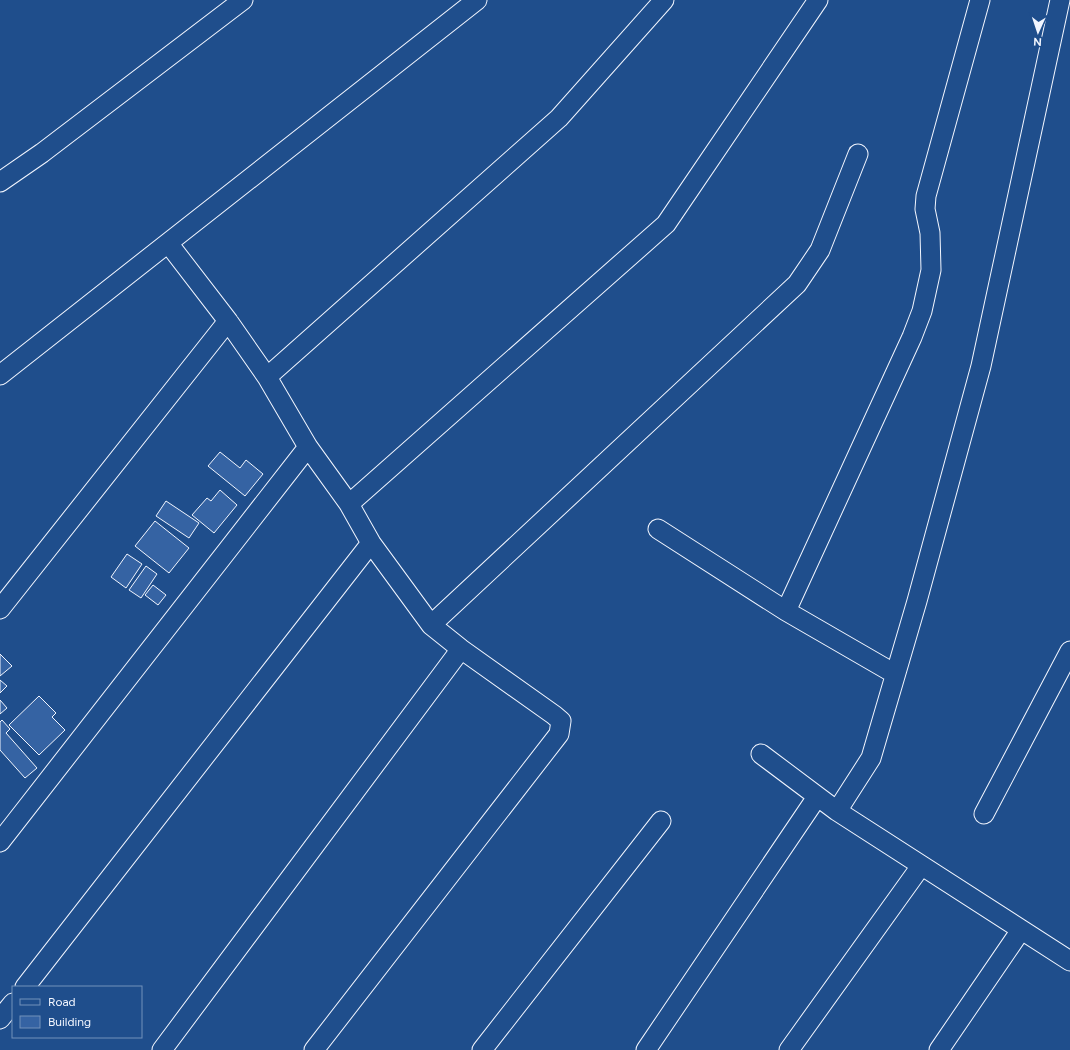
<svg xmlns="http://www.w3.org/2000/svg" width="1070" height="1050" font-family="Figtree,sans-serif">
  <style>
    .building { fill: #3563a3; stroke: #f2f6ff }
    .lines { fill: none; stroke-linecap: round; stroke-linejoin: round }
    .minor-casing { stroke: #f2f6ff; stroke-width: 21 }
    .minor { stroke: #1f4e8c; stroke-width: 19 }
  </style>
  <rect width="100%" height="100%" fill="#1f4e8c"/>
  <path class="building" d="M220,452L240,468L246,460L263,474L245,496L208,466Z
    M220,490L237,505L214,533L192,515L207,498L211,501Z
    M166,501L199,523L189,538L156,516Z
    M155,521L189,548L169,573L135,546Z
    M127,554L142,564L126,588L111,577Z
    M146,566L157,574L141,598L129,590Z
    M153,585L166,595L158,605L145,595Z
    M0,654L12,666L0,676Z
    M0,680L7,686L0,693Z
    M39,696L56,713L52,717L65,730L39,755L9,725Z
    M0,700L7,708L0,714Z
    M2,720L10,729L6,733L37,768L25,778L0,750V722Z"/>
  <g class="lines">
    <defs>
      <path id="minor" d="M0,182L42,153L243,0
        M168,243L228,321L267,377L308,447L349,504L371,543L431,625L461,649L554,715L561,721L559,734L314,1050
        M0,375L477,0
        M267,377L559,118L664,0
        M349,504L666,224L818,0
        M658,529L786,611L895,674
        M0,609L228,321
        M786,611L912,337L922,311L931,270L930,233L925,209L926,196L980,0
        M431,625L797,284L820,250L858,154
        M761,754L837,811L1070,961
        M837,811L871,758L917,601L981,366L1060,0
        M984,814L1070,651
        M0,842L308,447
        M25,987L371,543
        M0,1019L13,1003
        M162,1050L461,649
        M482,1050L661,821
        M646,1050L817,797
        M789,1050L921,866
        M939,1050L1021,930"/>
    </defs>
    <use href="#minor" class="minor-casing"/>
    <use href="#minor" class="minor"/>
  </g>
  <rect x="12" y="986" width="130" height="52" fill="#1f4e8c" stroke="#7391ba"/>
  <rect x="20" y="999" width="20" height="6" fill="#1f4e8c" stroke="#7391ba"/>
  <text x="48" y="1006" font-size="12" fill="#f2f6ff">Road</text>
  <rect x="20" y="1016" width="20" height="12" fill="#3563a3" stroke="#7391ba"/>
  <text x="48" y="1026" font-size="12" fill="#f2f6ff">Building</text>
  <g transform="translate(1038 32) rotate(183)" stroke="#1f4e8c" stroke-width="3" paint-order="stroke">
  <path d="M0-3L7 15L0 10L-7 15Z" fill="#f2f6ff"/>
  <text y="-6" font-size="11" font-weight="bold" text-anchor="middle" fill="#f2f6ff">N</text>
  </g>
</svg>
